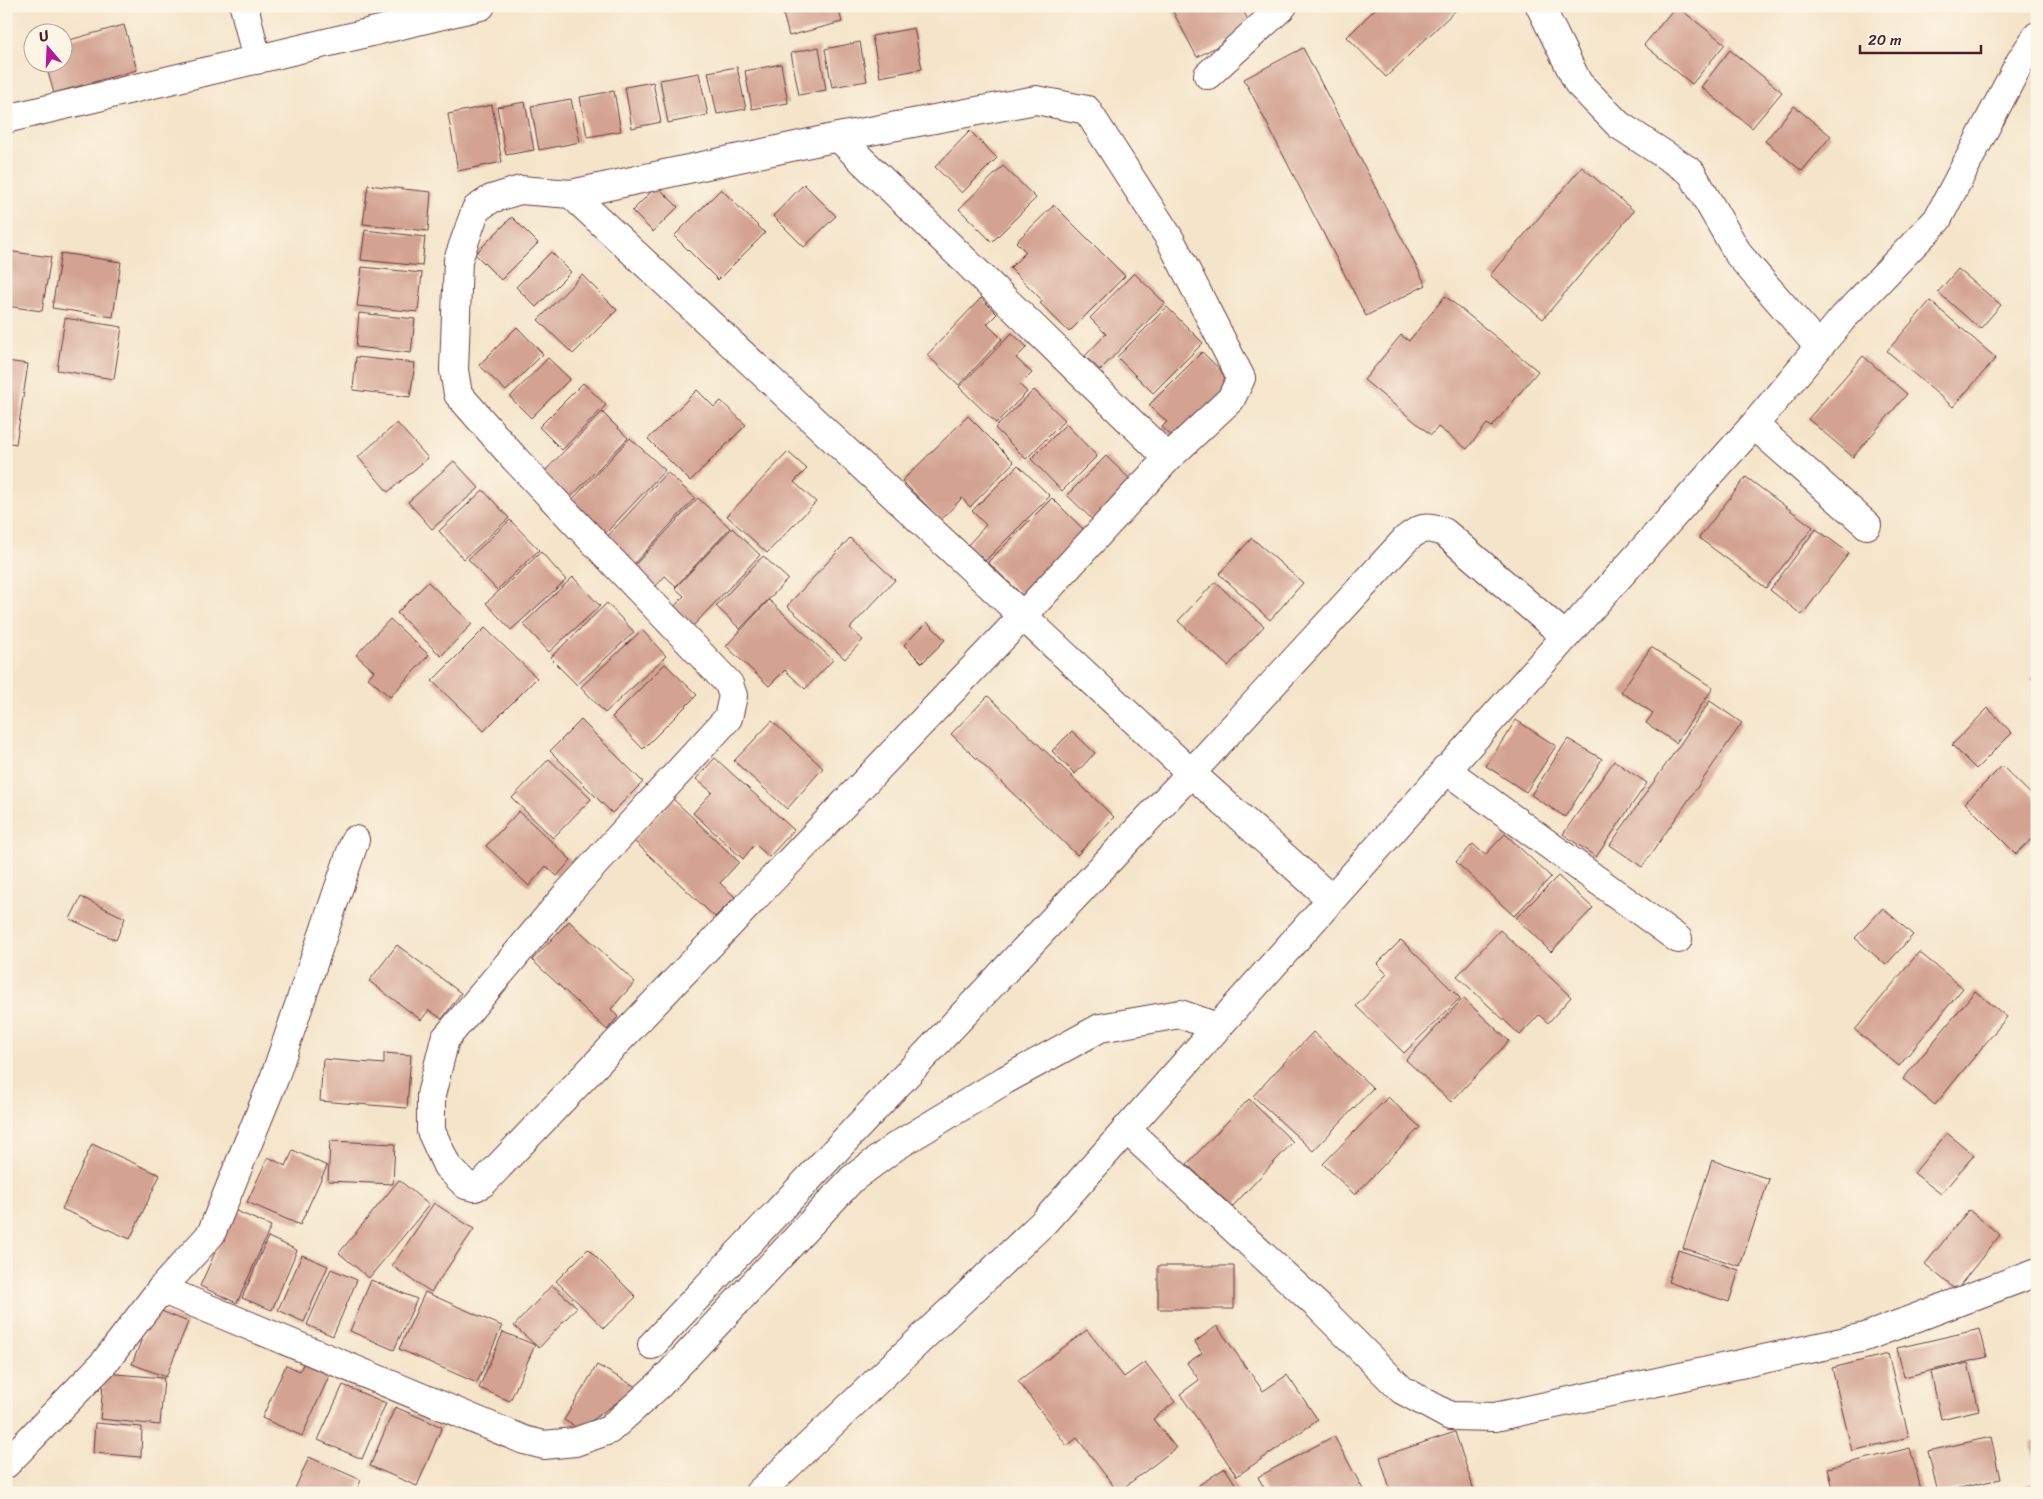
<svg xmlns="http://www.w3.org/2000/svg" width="2043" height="1499" font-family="Sriracha,sans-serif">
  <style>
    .building { fill: #d3a291 }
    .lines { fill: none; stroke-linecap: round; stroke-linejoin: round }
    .minor-casing { stroke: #643d43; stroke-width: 30 }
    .minor { stroke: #fff; stroke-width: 28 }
  </style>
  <rect width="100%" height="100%" fill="#fcf5e5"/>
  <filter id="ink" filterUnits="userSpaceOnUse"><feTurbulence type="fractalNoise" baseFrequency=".02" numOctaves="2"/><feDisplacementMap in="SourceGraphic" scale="10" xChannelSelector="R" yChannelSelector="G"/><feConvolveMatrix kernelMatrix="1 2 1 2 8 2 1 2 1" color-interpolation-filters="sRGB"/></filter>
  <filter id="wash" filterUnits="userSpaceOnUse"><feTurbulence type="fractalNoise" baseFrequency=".0096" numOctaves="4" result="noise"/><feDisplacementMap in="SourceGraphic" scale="20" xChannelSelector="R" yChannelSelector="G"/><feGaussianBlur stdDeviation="1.12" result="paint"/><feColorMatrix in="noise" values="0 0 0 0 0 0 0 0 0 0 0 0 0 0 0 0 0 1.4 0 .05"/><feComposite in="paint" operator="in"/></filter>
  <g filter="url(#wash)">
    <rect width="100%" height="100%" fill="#f4e4c9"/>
    <g id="blocks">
      <path class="building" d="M781,6H838L842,22L789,36Z
        M1170,6H1241L1252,28L1197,57Z
        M1378,6H1452L1456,10L1386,77L1347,37Z
        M1676,6L1725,44L1692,84L1644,45Z
        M124,25L137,70L54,93L45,62H62V42Z
        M914,28L922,69L880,77L872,36Z
        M860,42L867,81L832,87L825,49Z
        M819,47L826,90L799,95L791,53Z
        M1303,48L1426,285L1366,316L1244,79Z
        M1730,50L1782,92L1752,128L1701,87Z
        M781,64L788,103L752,109L745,71Z
        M737,67L746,109L717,114L708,72Z
        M699,73L708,115L668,123L660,80Z
        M653,82L661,122L632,128L625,87Z
        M614,91L621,131L587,137L580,97Z
        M571,99L580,142L539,150L531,106Z
        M525,102L534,150L506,155L497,107Z
        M492,105L502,162L458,171L448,114Z
        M1794,106L1831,136L1802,171L1765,141Z
        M970,131L997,158L962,193L935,167Z
        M1003,166L1036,198L992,242L959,209Z
        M1582,167L1634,211L1543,319L1490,275Z
        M804,184L836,216L804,247L773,216Z
        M368,185L431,192L428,231L363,224Z
        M657,186L678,207L653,232L632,211Z
        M721,189L765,233L718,280L674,236Z
        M1054,205L1125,276L1069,332L1040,303L1043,301L1010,268L1026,252L1016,242Z
        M512,217L538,243L501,280L475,254Z
        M365,230L425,237L422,266L361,260Z
        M6,251L51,257L42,311L6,306Z
        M551,252L571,272L536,307L516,287Z
        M61,253L121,262L113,317L52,308Z
        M362,267L422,273L418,312L357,306Z
        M1958,269L2001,305L1980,329L1938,292Z
        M1134,273L1165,303L1100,370L1085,356L1106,334L1090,318Z
        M582,275L617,310L573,354L538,320Z
        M1445,296L1538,371L1492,427L1487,424L1467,449L1438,427L1431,435L1364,380L1401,335L1409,341Z
        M981,298L997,314L987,324L1002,339L959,385L927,355Z
        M1930,301L1996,358L1953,407L1887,351Z
        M1167,307L1203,343L1153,393L1117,357Z
        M359,313L415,319L411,353L356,347Z
        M65,318L122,327L114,379L57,370Z
        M517,327L543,354L506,391L479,365Z
        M1012,333L1027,347L1016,358L1032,373L1020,385L1027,392L996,423L959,387Z
        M1202,352L1234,383L1177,441L1162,427L1167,422L1149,405Z
        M1863,356L1907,394L1853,457L1808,419Z
        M356,357L415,363L410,397L353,390Z
        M548,358L570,379L531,418L510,397Z
        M6,361L28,364L16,444L6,442Z
        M583,383L606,405L562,450L539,427Z
        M697,390L714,407L721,401L746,425L690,481L648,439Z
        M1034,390L1065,420L1026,459L995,428Z
        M602,412L628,438L567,501L540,476Z
        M968,416L1014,462L970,507L962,498L941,520L902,481Z
        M397,423L428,458L388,492L358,457Z
        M1066,424L1097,456L1062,491L1031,459Z
        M630,438L665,470L603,536L569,503Z
        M788,452L807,469L794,482L816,502L767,553L727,516Z
        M1106,456L1135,484L1096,523L1067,495Z
        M454,461L479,488L432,529L408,502Z
        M1018,465L1050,496L985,561L968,545L986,525L972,511Z
        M667,472L695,498L633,565L605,539Z
        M1746,477L1813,527L1766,588L1699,538Z
        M483,490L509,518L464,559L439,531Z
        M698,498L730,528L676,586L665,576L654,588L632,568Z
        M1052,498L1087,533L1024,597L988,562Z
        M510,520L539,550L497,590L468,559Z
        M732,528L760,555L693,626L673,608L684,596L675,588Z
        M1816,529L1849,553L1802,615L1770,590Z
        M850,538L895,580L850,628L863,640L845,659L787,606Z
        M1252,538L1303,583L1270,620L1219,574Z
        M541,552L566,580L511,630L486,603Z
        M763,556L788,579L740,629L716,606Z
        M573,577L600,606L549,652L523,624Z
        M428,582L472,624L441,656L397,613Z
        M1215,582L1264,626L1228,666L1178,621Z
        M769,600L833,660L805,689L785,670L769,686L726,646Z
        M607,603L634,632L577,685L550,658Z
        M390,619L429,655L390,697L368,678L374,671L356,655Z
        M927,622L945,640L922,663L904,645Z
        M485,628L537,678L484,731L432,681Z
        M642,630L666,656L605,713L581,687Z
        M1651,647L1713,688L1676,743L1646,723L1653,713L1621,692Z
        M665,664L697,695L643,749L612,717Z
        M2037,673V683L2031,678Z
        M988,696L1114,817L1077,855L951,734Z
        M1710,701L1742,723L1642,867L1610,845Z
        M1988,708L2012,733L1976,769L1952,745Z
        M581,720L643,782L612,813L550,751Z
        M1516,720L1556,746L1526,792L1486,766Z
        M772,721L823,768L787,809L734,761Z
        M1072,731L1095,753L1075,774L1052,751Z
        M1568,739L1602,759L1565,817L1531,795Z
        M715,758L794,830L769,857L755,844L743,859L693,813L712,792L696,779Z
        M549,759L591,799L553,838L512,798Z
        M1614,761L1647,783L1596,857L1563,834Z
        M2002,766L2037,800V834L2016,854L1965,803Z
        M673,799L739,862L720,883L735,897L715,917L634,841Z
        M519,811L571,860L557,876L546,866L529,886L486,846Z
        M1505,834L1551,877L1514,916L1456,862L1473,844L1485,855Z
        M1558,876L1593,908L1551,952L1516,918Z
        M81,897L125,918L116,940L70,919Z
        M1883,908L1913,935L1886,965L1855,938Z
        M569,921L635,982L611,1009L618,1017L607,1030L532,960Z
        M1500,930L1571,997L1548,1023L1539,1015L1520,1035L1457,976Z
        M1401,940L1460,998L1404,1053L1356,1006L1387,974L1377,964Z
        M397,945L461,993L442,1019L429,1010L421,1020L369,981Z
        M1919,952L1963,988L1899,1066L1855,1030Z
        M1975,991L2007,1017L1935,1105L1903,1079Z
        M1463,998L1509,1041L1451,1102L1406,1060Z
        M1313,1032L1373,1088L1313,1151L1253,1096Z
        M384,1053L411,1055L407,1108L320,1101L323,1059L384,1064Z
        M1388,1097L1420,1127L1355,1195L1323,1164Z
        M1249,1099L1293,1142L1232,1207L1187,1164Z
        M1947,1133L1974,1155L1941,1194L1914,1173Z
        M330,1141L395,1144L393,1184L328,1181Z
        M92,1144L160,1175L130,1239L62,1209Z
        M293,1150L327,1166L300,1225L247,1202L268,1157L286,1166Z
        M1712,1160L1769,1179L1740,1266L1683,1248Z
        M399,1180L429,1205L369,1278L339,1253Z
        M434,1203L474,1229L431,1292L392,1266Z
        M234,1210L271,1226L237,1303L200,1286Z
        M1969,1210L2000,1235L1956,1290L1925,1264Z
        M268,1237L297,1250L272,1310L242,1298Z
        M588,1249L636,1297L604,1328L556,1281Z
        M1678,1250L1739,1270L1729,1302L1668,1282Z
        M302,1255L328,1266L304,1322L278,1310Z
        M1158,1266H1234V1309H1158Z
        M331,1269L357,1280L333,1336L307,1325Z
        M371,1280L417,1299L394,1350L350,1331Z
        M552,1285L577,1307L539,1348L514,1326Z
        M425,1292L502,1326L477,1383L399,1349Z
        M154,1308L188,1322L166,1377L132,1364Z
        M1217,1326L1263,1391L1287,1375L1318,1420L1237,1476L1180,1394L1199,1380L1187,1363L1202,1353L1195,1342Z
        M1980,1329L1987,1357L1904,1377L1897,1348Z
        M1087,1330L1124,1377L1145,1362L1175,1402L1153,1419L1176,1448L1118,1492L1077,1438L1067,1446L1018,1381Z
        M503,1332L535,1345L510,1401L479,1388Z
        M1888,1354L1909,1437L1852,1451L1832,1368Z
        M304,1362L330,1374L302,1436L262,1418L286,1365L300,1371Z
        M1968,1363L1979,1410L1941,1419L1931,1372Z
        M597,1365L638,1388L579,1429L564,1420Z
        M104,1373L164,1378L160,1425L100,1419Z
        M343,1385L386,1403L362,1459L318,1440Z
        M395,1407L442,1427L417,1486L370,1466Z
        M95,1423L142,1427L141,1457L93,1453Z
        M1455,1432L1475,1493H1391L1380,1457Z
        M1334,1436L1365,1493H1267L1258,1477Z
        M1991,1437L2000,1479L1938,1493L1928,1451Z
        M2037,1440V1466L2036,1467L2030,1442Z
        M1910,1448L1922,1493H1834L1828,1468Z
        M309,1457L361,1480L355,1493H293Z
        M1225,1468L1241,1493H1199L1196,1487Z
        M2037,1484V1493H2019L2017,1488Z"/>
    </g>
  </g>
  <g filter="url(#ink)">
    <use href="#blocks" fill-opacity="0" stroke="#643d43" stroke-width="1"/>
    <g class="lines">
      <defs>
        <path id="minor" d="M244,6L257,60
          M1540,6L1578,83L1619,125L1691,172L1739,255L1819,347
          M1208,75L1283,6
          M1036,100L1087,110L1170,239L1241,378L1231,399L1168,458L1023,616L483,1183L475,1187L466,1185L447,1166L431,1131V1095L445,1039L567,894L728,718L733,696L729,684L515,459L458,394L454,370L458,260L476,209L491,199L520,190L571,194L838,137Z
          M6,119L481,6
          M838,137L1168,458
          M571,194L1191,773L1331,899
          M1754,425L1867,525
          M1445,769L1678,939
          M1126,1129L1320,1308L1402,1390L1450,1416L1495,1417L1865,1337L2037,1272
          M161,1289L524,1440L544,1445L575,1442L609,1430L660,1384L852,1179L895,1147L1005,1080L1100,1028L1180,1014L1217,1027
          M652,1345L1191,773L1406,539C1421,527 1425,526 1444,532L1565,636
          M6,1464L104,1363L161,1289L211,1234L274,1079L355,840
          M759,1493L1045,1221L1754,425L1843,318L1937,220L2021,60L2037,36"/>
      </defs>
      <use href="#minor" class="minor-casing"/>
      <use href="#minor" class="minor"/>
    </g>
  </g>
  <rect width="2043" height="1499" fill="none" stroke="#fcf5e5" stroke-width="25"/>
  <g transform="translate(48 48) rotate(341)"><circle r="24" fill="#fcf5e5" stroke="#b59f9b"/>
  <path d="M0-4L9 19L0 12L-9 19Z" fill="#b5179e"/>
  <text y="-8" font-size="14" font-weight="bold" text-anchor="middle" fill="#4a1f2b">U</text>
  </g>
  <path d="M1860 45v8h121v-8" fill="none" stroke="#4a1f2b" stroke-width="2.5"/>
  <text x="1868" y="45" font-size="15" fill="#4a1f2b" stroke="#fcf5e5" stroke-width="4" paint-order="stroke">20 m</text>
</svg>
